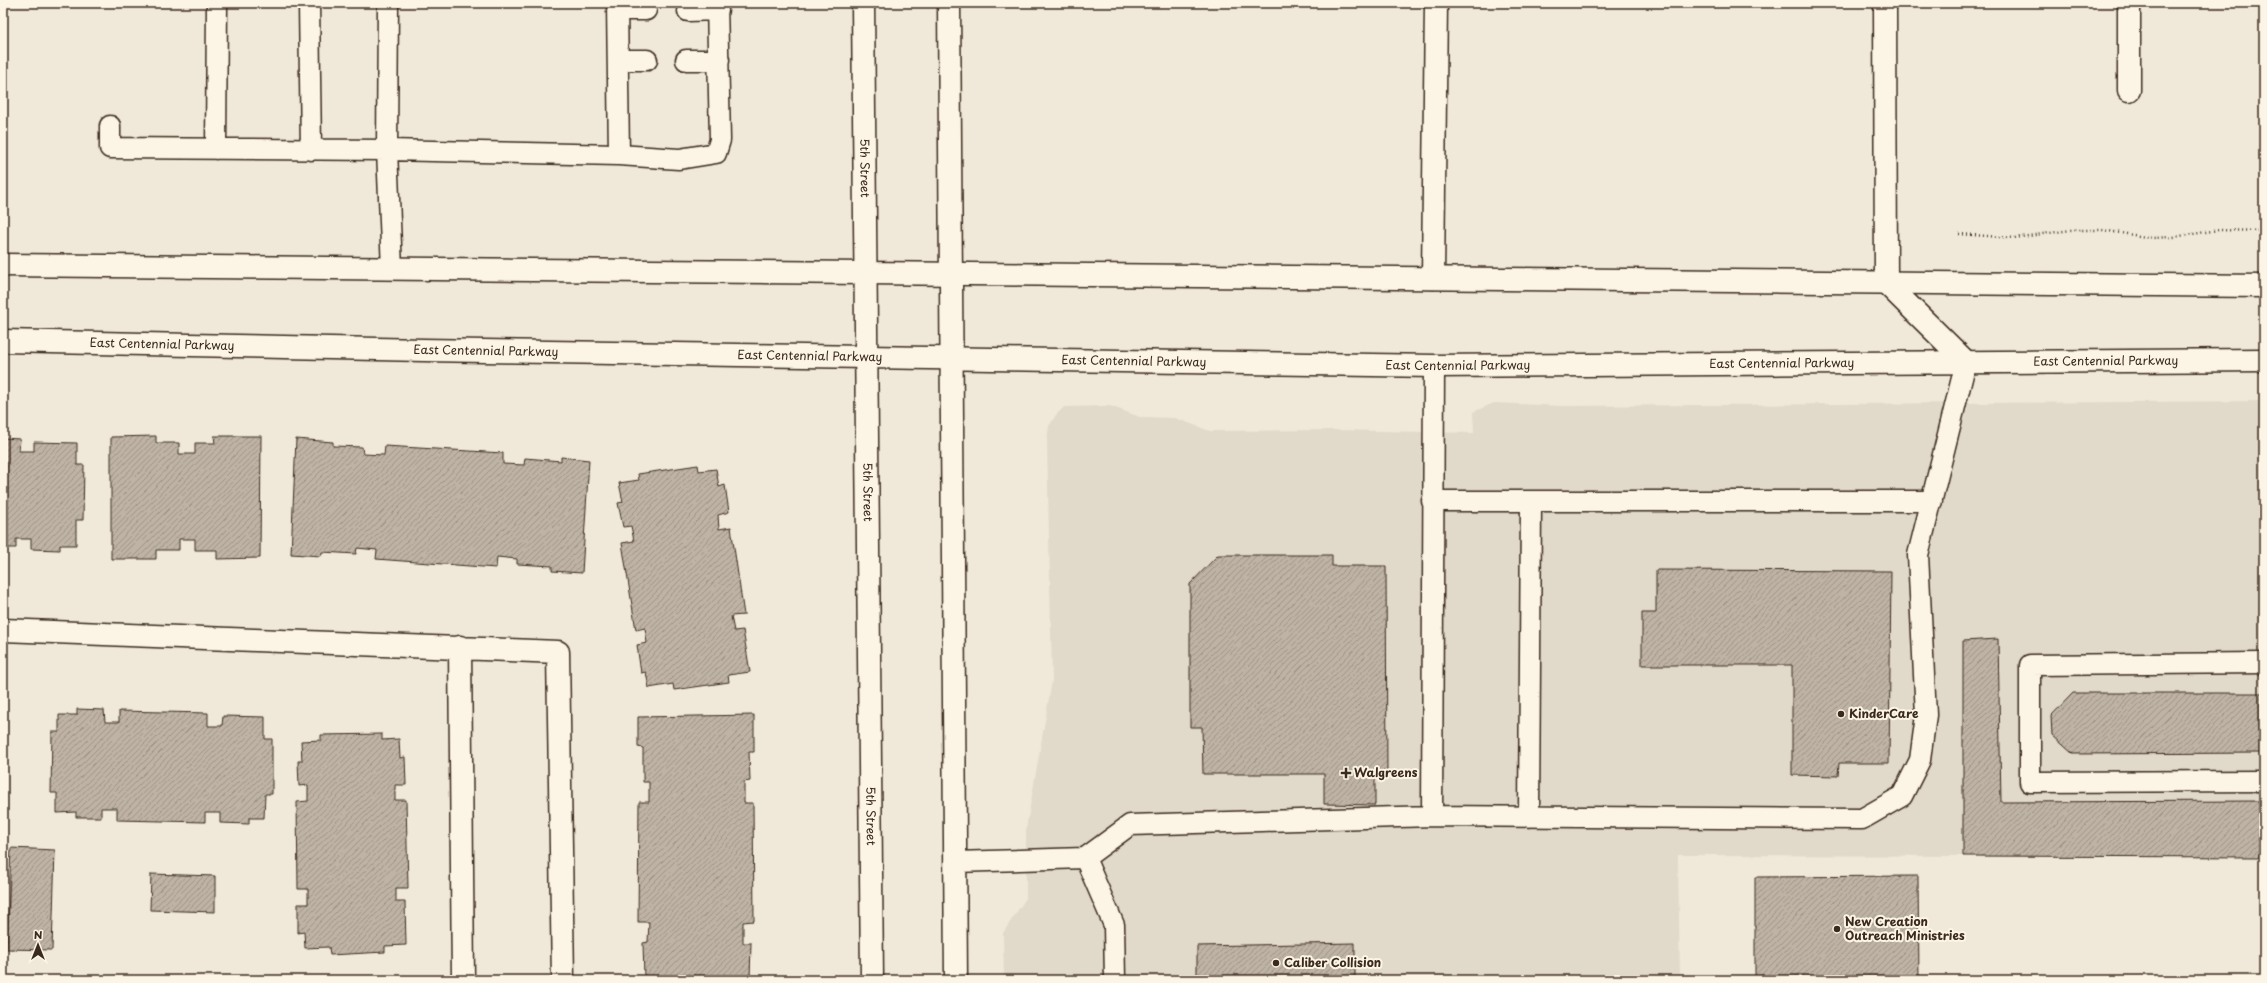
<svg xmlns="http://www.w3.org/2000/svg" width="2267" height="983" font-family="'Playpen Sans',sans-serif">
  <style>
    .built { fill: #e1d9c9 }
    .building { fill: url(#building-hatch); stroke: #3b2a1e }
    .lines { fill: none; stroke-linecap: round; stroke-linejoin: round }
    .service-casing { stroke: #3b2a1e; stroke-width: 23 }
    .minor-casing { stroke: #3b2a1e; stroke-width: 25 }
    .secondary-casing { stroke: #3b2a1e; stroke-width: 25 }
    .primary-casing { stroke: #3b2a1e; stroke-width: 25 }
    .path { stroke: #3b2a1e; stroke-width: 2.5; stroke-dasharray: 1 3; stroke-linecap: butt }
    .service { stroke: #fcf5e5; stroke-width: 20 }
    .minor { stroke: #fcf5e5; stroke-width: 22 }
    .secondary { stroke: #fcf5e5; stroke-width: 22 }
    .primary { stroke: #fcf5e5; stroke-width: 22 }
    .poi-dot { fill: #3b2a1e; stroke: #fcf5e5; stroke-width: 1.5 }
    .labels { text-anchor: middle; stroke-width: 4; stroke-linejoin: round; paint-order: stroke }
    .street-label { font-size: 12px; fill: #3b2a1e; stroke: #fcf5e5 }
    .poi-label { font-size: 12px; font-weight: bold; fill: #3b2a1e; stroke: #fcf5e5; text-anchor: start }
  </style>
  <defs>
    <pattern id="building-hatch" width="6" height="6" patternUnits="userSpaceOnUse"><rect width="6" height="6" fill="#beb3a4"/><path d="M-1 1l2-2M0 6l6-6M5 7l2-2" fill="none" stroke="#9c9285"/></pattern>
  </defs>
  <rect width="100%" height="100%" fill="#f0e9d9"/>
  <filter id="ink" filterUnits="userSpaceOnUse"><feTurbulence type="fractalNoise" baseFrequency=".025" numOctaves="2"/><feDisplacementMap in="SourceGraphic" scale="8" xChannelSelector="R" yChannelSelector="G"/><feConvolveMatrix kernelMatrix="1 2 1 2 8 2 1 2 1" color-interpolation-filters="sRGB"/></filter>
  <g filter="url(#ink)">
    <path class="built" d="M2264,401V857L1678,855L1680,980H1004L1003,933L1026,898V829L1052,681L1047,440L1049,426L1056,415L1064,407L1110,406L1140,417L1175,418L1210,431L1335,430L1474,433L1473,412L1494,403L1563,406Z"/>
    <path class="building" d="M156,436V443H179V454H195V443H215L214,436H261L260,558L217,559V550H195V539H179V550H156V559H111V437Z
      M3,438L20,439L19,451H34V442L77,443V465H84L83,520H76V545H60V550L31,549V539H16V548H3Z
      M296,439L333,442V446L362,447L363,454L384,455L385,446L503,453V464L524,465L525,458L561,461V457L589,460L582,573L552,571V566L517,564V559L497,557L496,568L376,559L377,550L357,548L356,554L322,552L321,556L291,554Z
      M698,465L699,471L716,469L719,487L725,485L729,512L718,515L719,529L731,527L744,615L731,616L734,631L743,630L750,672L728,675L729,682L674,690L673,684L649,688L646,672L641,673L637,645L647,643L645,628L636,630L622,543L634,541L631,526L623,527L618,503L623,502L619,483L639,480L638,474Z
      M1218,555H1332V566H1386L1387,775H1375V805L1324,804V774H1203L1202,727H1190V584Z
      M1656,570L1891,571L1889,763H1839L1838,776L1792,775V665H1642V613H1656Z
      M1998,639L2001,802L2264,801V857L1963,856V641Z
      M2073,693H2264V753L2073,754L2052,735L2051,716Z
      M77,709L104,710L105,722H119V711L208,713V726H222L223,716L265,717V739H272V794H265L264,818H249V824L220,823V813H205V822L117,820V808H101V817H76V812L57,813V793H51L52,732H59V715H77Z
      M754,715V752H749L750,781L744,782V803H753L754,921L743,922V943H751L750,979L753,980H639L644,978L643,943L648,942L649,922H638L639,802H649V782H643V748L638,747V717Z
      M382,734V740L399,739L400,758L405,757L406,785H395V800H406L408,888H396V902H405L406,945L385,946V952L330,955L329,947L305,948L304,932L298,933V904H308V889H298L297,802L308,801V785L299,786L298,761H302L301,741L321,740V735Z
      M11,848L55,850L52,950L7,949Z
      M151,874L215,876V912L150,910Z
      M1918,876L1919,980H1755V877Z
      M1355,943V980H1197V946Z
      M77,978H115V980H77Z"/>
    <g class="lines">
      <defs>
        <path id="service" d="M309,3L311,150
          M388,3L387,150L392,269
          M617,3L619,155
          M618,10H646
          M688,11L718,10
          M618,60H647
          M686,60H719
          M110,126V148L387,150L619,155L679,159L716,153L720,140L717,3
          M216,149L217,3
          M1432,501H1932
          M2264,663L2030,665V782L2264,781
          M1432,816L1434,366
          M1529,817L1531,502
          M1085,858L1114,925L1115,980
          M955,862L1085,858L1130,825L1432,816L1862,819L1902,796L1920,760L1926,715L1918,555L1966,362"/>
        <path id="minor" d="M1885,3L1886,283
          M2129,3V90
          M1433,278L1436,3
          M3,630L558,652L563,980
          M460,647L463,980"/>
        <g id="secondary">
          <path d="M3,265L2264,286"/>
          <path d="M1886,283L1966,362"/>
          <path id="s1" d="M3,341L424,350L1434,366L2264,360"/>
        </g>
        <g id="primary">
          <path id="s2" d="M863,3L872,980"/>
          <path d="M949,3L956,980"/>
        </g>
      </defs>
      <use href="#service" class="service-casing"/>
      <use href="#minor" class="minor-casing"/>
      <use href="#secondary" class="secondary-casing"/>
      <use href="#primary" class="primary-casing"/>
      <path class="path" d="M1959,234L2014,238L2071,230H2102L2152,238L2173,237L2219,230L2264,231"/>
      <use href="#service" class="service"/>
      <use href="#minor" class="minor"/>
      <use href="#secondary" class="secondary"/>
      <use href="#primary" class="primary"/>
    </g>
  </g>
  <g class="poi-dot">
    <circle cx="1841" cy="714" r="4"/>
    <path d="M1344 767h4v4h4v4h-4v4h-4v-4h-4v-4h4z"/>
    <circle cx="1837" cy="929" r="4"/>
    <circle cx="1276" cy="963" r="4"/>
  </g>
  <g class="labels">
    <g class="street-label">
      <text dy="4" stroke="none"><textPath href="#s2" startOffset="165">5th Street</textPath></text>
      <text dy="4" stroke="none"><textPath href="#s1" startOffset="159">East Centennial Parkway</textPath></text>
      <text dy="4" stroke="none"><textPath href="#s1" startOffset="483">East Centennial Parkway</textPath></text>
      <text dy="4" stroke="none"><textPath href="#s1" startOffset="807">East Centennial Parkway</textPath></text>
      <text dy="4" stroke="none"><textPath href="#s1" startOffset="1131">East Centennial Parkway</textPath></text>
      <text dy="4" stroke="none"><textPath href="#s1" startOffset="2103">East Centennial Parkway</textPath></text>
      <text dy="4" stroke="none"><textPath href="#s1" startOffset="1779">East Centennial Parkway</textPath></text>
      <text dy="4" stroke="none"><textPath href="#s1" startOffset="1455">East Centennial Parkway</textPath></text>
      <text dy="4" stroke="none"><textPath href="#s2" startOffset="489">5th Street</textPath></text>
      <text dy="4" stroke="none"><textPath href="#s2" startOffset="813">5th Street</textPath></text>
    </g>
    <g class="poi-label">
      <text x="1849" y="718">KinderCare</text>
      <text x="1354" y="777">Walgreens</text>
      <text x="1845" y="926">New Creation<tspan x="1845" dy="14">Outreach Ministries</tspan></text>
      <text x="1284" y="967">Caliber Collision</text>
    </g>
  </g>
  <rect width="2267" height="983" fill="none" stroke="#fcf5e5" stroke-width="16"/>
  <rect x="8" y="8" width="2251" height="967" fill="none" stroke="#3b2a1e" stroke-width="1.5" filter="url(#ink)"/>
  <g transform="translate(38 945)" stroke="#fcf5e5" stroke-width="3" paint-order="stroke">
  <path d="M0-3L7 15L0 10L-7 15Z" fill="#3b2a1e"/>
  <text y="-6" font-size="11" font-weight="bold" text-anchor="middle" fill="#3b2a1e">N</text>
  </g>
</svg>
